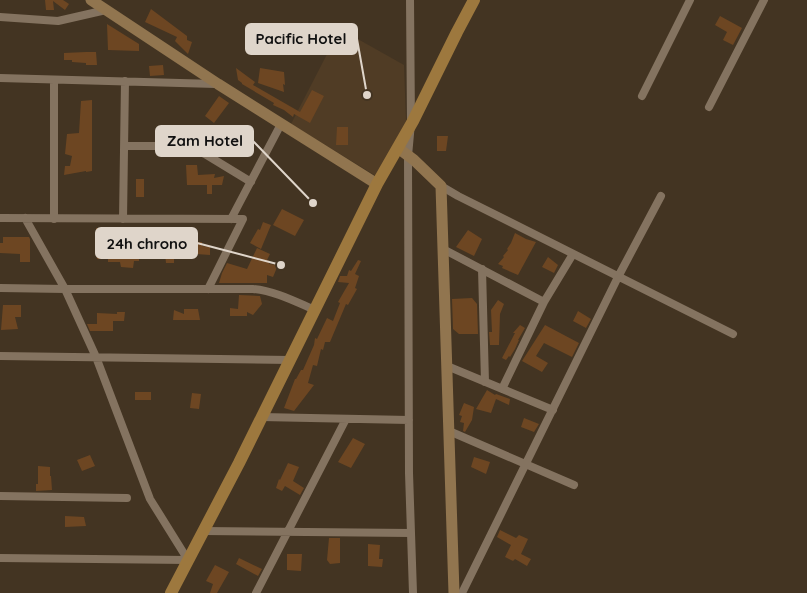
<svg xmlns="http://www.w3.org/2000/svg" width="807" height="593" font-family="Quicksand,sans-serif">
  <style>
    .built { fill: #503c25 }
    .building { fill: #6d4622 }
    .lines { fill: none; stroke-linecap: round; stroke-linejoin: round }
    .street { stroke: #847360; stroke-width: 8 }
    .secondary { stroke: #91754f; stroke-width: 11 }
    .primary { stroke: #9d783e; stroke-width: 12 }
    .leader { fill: none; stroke: #dfd5ca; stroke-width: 2 }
    .callout-dot { fill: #dfd5ca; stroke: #433422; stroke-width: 2 }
    .callout { fill: #dfd5ca; stroke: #dfd5ca; stroke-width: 2 }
    .callout-label { font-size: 15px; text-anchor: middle; font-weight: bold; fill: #111 }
  </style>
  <rect width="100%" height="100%" fill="#433422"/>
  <path class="built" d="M340,29L404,65L406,121L376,176L291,124Z"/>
  <path class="building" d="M45,0H63L69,4L65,10L53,1L54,10H46Z
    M151,9L187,36V40L192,42L188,54L175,41L177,37L145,22Z
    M720,16L742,28L733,45L723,40L727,32L715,25Z
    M107,24L139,44V51L108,50Z
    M86,52H96L97,65H86V63L72,62V60H64V53Z
    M163,65L164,75L150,76L149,66Z
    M236,68L255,82L253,85L300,112L312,90L324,96L310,123L294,114L293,117L284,110L273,105L274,103L242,84V83L238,80Z
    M260,68L284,72L285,85L283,84L284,92L258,83Z
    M219,96L229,103L214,123L205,116Z
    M92,100V171L86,172V171L64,175L65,166H70L72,156L65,154L67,134L79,133L81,101Z
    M337,127H348V145H336Z
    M437,136H448L446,151H437Z
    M186,165H197L198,175L215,174L214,178L224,176L222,185H212V194H207V185H187Z
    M136,179H144V197H136Z
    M282,209L304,220L295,236L273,225Z
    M263,222L271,225L261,249L250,243L258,229L260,230Z
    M96,228L105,229V237H111L112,250L139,249V261H134L133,268L121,267L120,262H108V259H97Z
    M468,230L482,239L474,256L456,247Z
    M515,233L526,239L536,242L518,275L502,268L503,266L498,264L504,257L503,256L508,250L507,249L511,243Z
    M3,237H29L30,239V262H20V254L0,253V243H3Z
    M164,242H173L172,251H182V259H174V263H166L165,253H163Z
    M193,242H202V246L210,247V255L196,254L197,249H193Z
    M257,248L270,254L267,260L270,261L269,264L278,265L273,277L267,275V283H219L222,273L227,263L247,269Z
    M548,257L558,265L554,273L542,267Z
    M358,260L361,261L355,274L359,276L355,288L357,289L348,305L346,304L330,342H325L323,350L321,349L317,366L313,365L308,383L314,385L294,411L284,408L295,379H296L301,370H303L314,345L315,338L317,339L327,318L333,321L340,303L338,302L349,283L338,282L340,276H347L349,270L351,271Z
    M239,295L260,296L262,304L253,315L247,312V316H230V308L238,309Z
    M472,298L477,304L478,334H459L453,329L452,299Z
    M498,300L504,304L500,314L499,345H490L489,332H492L491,310Z
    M3,305H21V317H15L18,329L1,330Z
    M184,309H198L200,320H173L174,310L184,314Z
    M578,311L591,319L586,328L573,321Z
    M117,312H125L124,321H113V331H90L87,324H97V313L117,314Z
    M520,325L525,328L518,340H519L515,349L510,357L509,356L506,360L502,358L515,333H513Z
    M545,325L579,343L572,357L544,343L536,356L548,363L542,372L522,361Z
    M487,390L495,395L496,394L510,399L509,405L496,399L491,413L476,409Z
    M135,392H151V400H135Z
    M192,393L201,394L199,409L190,408Z
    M464,403L474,407L472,420L465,432L463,431L464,423L460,422L462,416L459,415Z
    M524,418L539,424L534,432L521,427Z
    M353,438L365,444L351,468L338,462Z
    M90,455L95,466L82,471L77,460Z
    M474,457L490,462L486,474L471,467Z
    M288,463L299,467L293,481L304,488L300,495L285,486L282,491L276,488L279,479L280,480Z
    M38,466L50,467V476H51L52,490L36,491V484H38Z
    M65,516L84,517L86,526L65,527Z
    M500,530L516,538L519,535L528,539L521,554L531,559L527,566L515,559L513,561L505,557L511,545L497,537Z
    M329,538H340V563L330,564L327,560Z
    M368,544L380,545L379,559H383L382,567L368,566Z
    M287,554H302L301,571L287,570Z
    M239,558L262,569L258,576L236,564Z
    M215,565L229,572L217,593H210L213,584L206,581Z"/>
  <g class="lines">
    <path class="street" d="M410,0L411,123L408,156L409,473L413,593
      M0,17L58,21L106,10
      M0,78L216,84
      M642,96L690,0
      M709,107L764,0
      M124,146H183L193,149L205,154L251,182
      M441,186L458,196L733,334
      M0,218L243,219L208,289
      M25,218L65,289L96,357L150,499L188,560
      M54,219V80
      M123,219L125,81
      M231,219L281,124
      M443,249L544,302
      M482,269L485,382
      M0,288L65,289H253C275,291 294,301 315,310
      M0,356L290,360
      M447,366L553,410
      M502,389L544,302L573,254
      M261,417L409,420
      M449,431L574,485
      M0,496L127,498
      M203,531L411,533
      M0,558L188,560
      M256,593L346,419
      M462,593L618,277L661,196"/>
    <path class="secondary" d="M91,0L218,84L377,184
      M398,148L414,160L441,186L454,593"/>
    <path class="primary" d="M171,593L239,463L377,184L413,121L457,32L474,0"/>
  </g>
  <path class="leader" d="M367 95L357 39M313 203L253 141M281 265L197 243"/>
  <g class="callout-dot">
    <circle cx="367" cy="95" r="5"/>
    <circle cx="313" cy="203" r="5"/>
    <circle cx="281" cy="265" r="5"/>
  </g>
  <g class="callout">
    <rect x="246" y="24" width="111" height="30" rx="5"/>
    <rect x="156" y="126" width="97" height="30" rx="5"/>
    <rect x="96" y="228" width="101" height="30" rx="5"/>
  </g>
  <g class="callout-label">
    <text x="301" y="44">Pacific Hotel</text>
    <text x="205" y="146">Zam Hotel</text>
    <text x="147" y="249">24h chrono</text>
  </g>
</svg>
